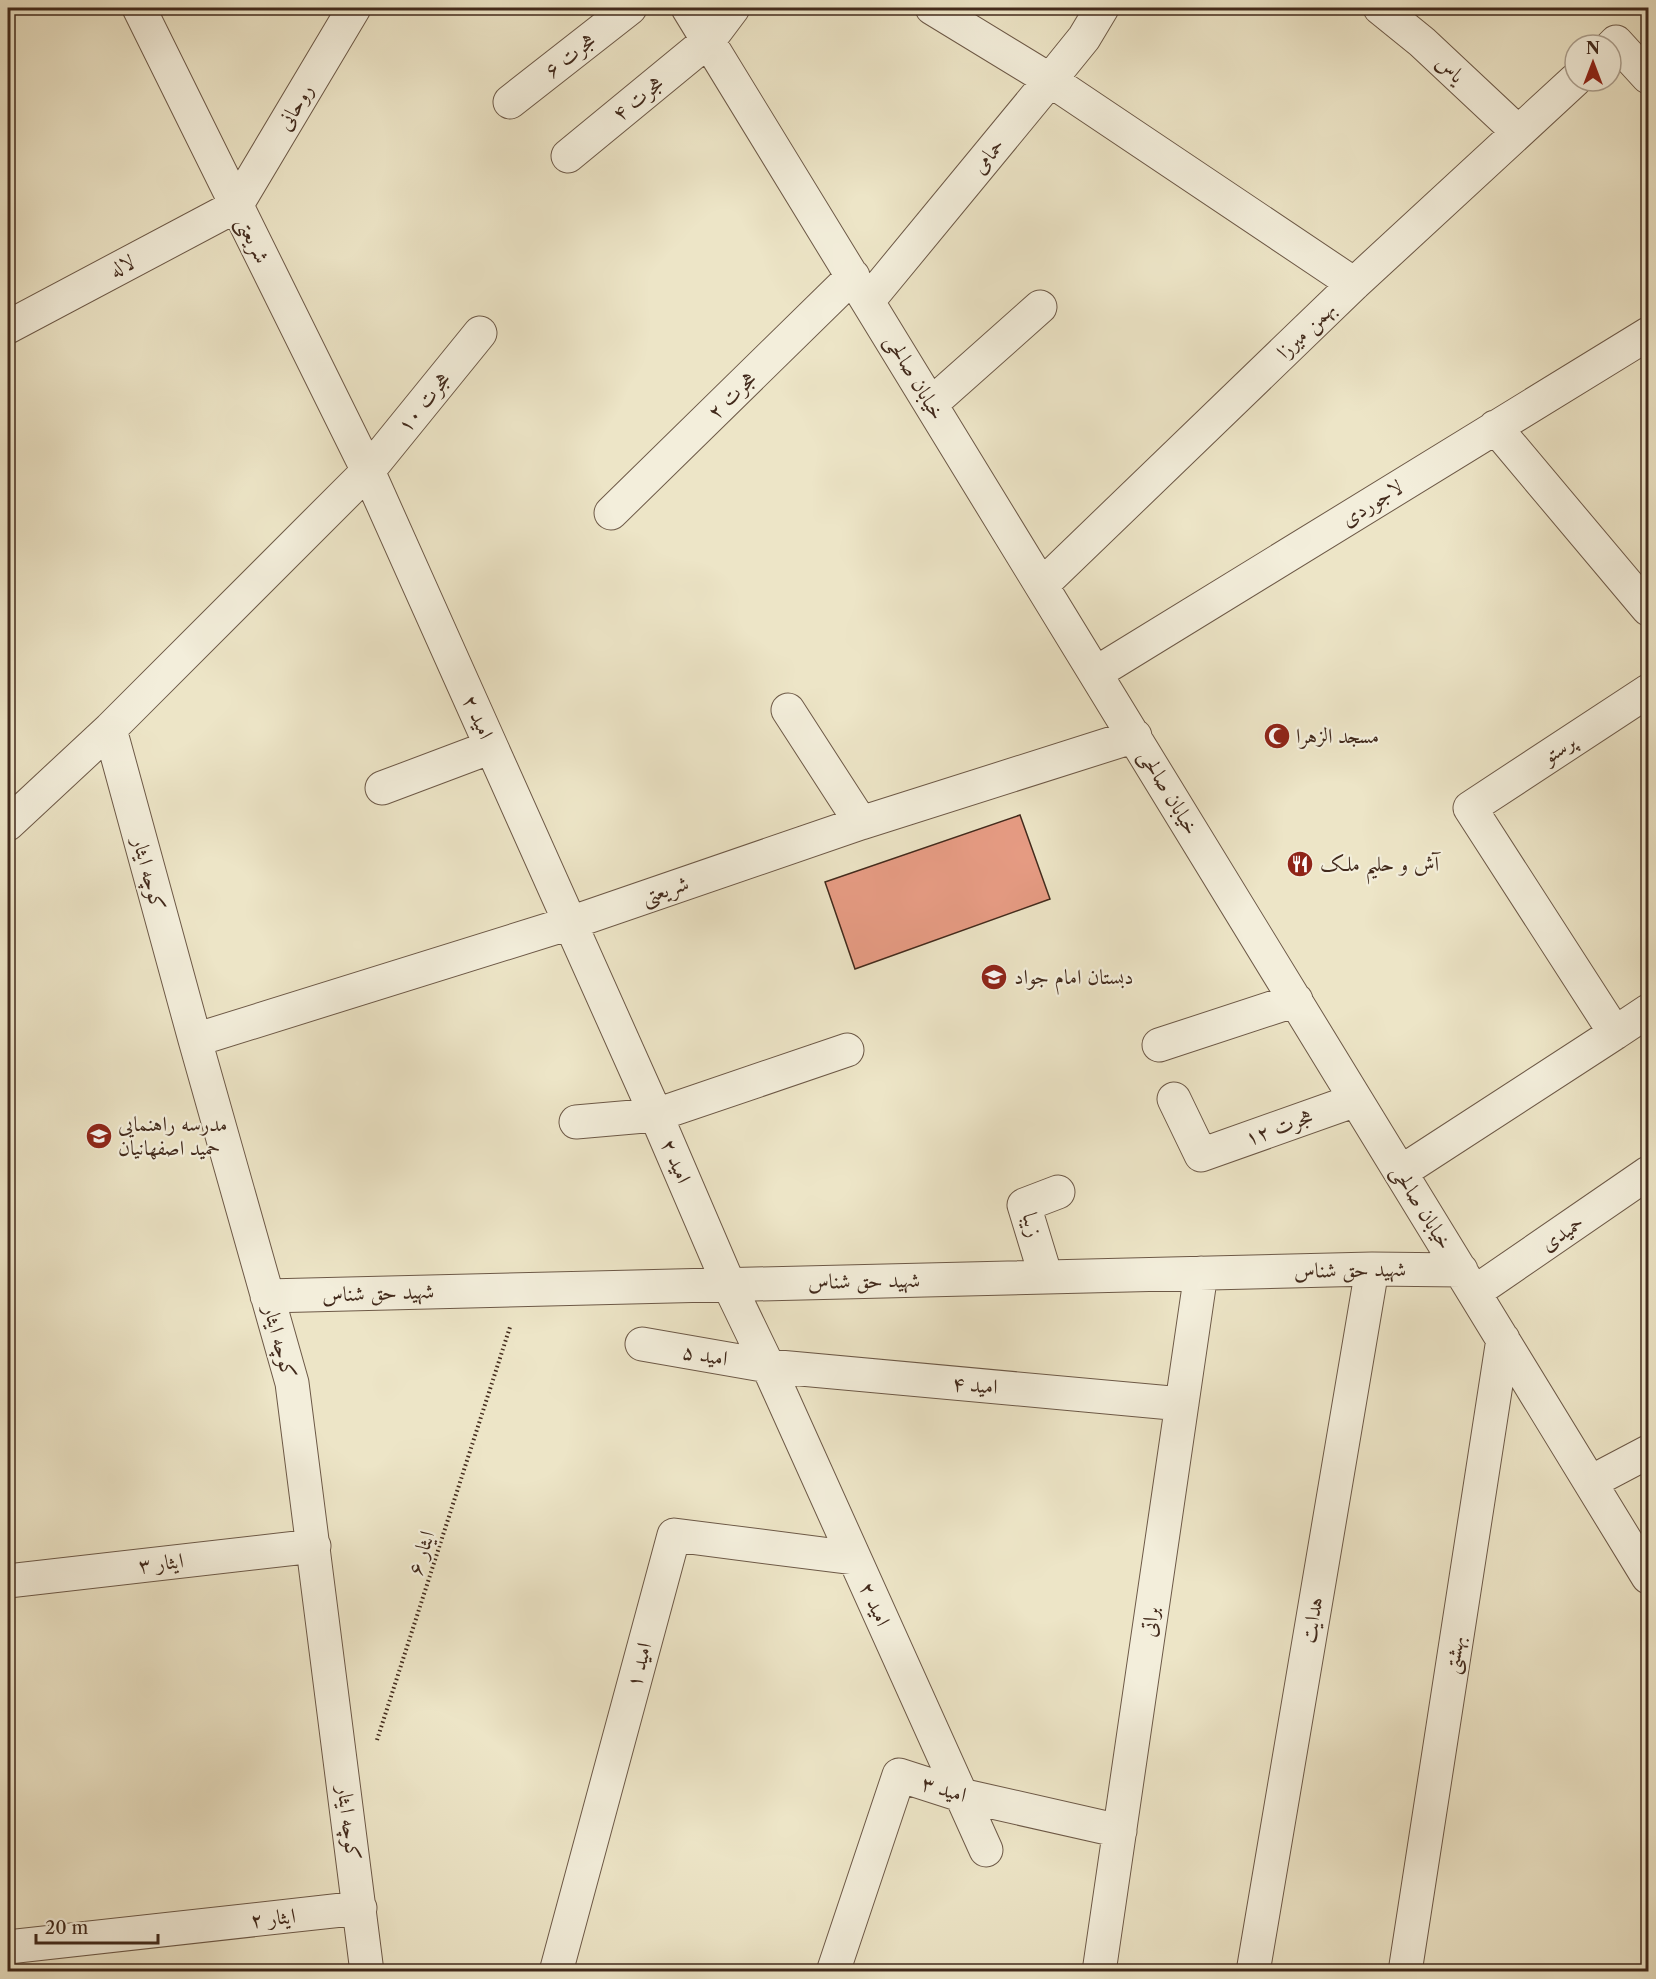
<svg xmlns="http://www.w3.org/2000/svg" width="1656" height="1979" font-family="'Libre Caslon Text',Amiri,serif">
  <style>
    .building { fill: #e79c84; stroke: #422a1c; stroke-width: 1.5 }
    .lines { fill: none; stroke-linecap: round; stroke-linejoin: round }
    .minor-casing { stroke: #6d5947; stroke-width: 35 }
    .path { stroke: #422a1c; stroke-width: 4; stroke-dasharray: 1.5 3; stroke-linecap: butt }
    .minor { stroke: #f3eedb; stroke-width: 33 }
    .labels { text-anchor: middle; stroke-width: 4.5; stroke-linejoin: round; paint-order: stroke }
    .street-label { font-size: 21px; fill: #422a1c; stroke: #f3eedb }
    .poi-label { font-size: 21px; fill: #422a1c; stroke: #f3eedb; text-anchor: start }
  </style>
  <rect width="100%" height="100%" fill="#ede5c7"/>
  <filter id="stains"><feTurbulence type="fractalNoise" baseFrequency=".00333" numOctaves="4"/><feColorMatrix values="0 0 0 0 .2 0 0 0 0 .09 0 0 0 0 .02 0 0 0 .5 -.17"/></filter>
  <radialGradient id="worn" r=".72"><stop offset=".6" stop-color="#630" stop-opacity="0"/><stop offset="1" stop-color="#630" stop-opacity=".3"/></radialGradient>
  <path class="building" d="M1020,815L1050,899L855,969L825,882Z"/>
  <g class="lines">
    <defs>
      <path id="minor" d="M139,8L368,471L656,1115L729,1285L768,1366L986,1850
        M688,8L1648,1577
        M932,8L1050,80L1354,284
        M1380,8L1422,42L1518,132
        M1611,47L1616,42L1648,77
        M510,102L630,8
        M568,156L709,40L733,8
        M868,301L1050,80L1084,38L1102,8
        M8,327L236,206L354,8
        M931,404L1040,307
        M1495,427L1648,609
        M611,513L853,276
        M1042,585L1354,284L1575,80
        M1096,673L1648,334
        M788,710L861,823
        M110,729L195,1040L292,1383L367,1972
        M382,788L491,747
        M8,824L110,729L368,471L480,333
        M1615,1033L1648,1011
        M195,1040L570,923L861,823L1135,736
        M1159,1045L1296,1000
        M1174,1099L1201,1155L1356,1100
        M576,1122L656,1115L847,1050
        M1401,1172L1615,1033L1470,808L1648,691
        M1046,1277L1024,1205L1058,1192
        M1475,1292L1648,1173
        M267,1296L1372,1269L1461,1270
        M642,1344L768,1366L1182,1404
        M1591,1482L1648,1452
        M8,1581L314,1546
        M8,1947L360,1908
        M556,1972L674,1535L854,1558
        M833,1972L899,1775L961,1795L1120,1831
        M1099,1972L1201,1273
        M1253,1972L1372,1269
        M1405,1972L1503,1339"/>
    </defs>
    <use href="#minor" class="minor-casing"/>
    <path class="path" d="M377,1740L510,1327"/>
    <use href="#minor" class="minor"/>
  </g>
  <defs>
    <symbol id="mosque-disc" viewBox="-11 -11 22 22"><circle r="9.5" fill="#8f2418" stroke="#f3eedb"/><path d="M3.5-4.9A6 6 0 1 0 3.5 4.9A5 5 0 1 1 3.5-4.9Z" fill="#fff"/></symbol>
    <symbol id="restaurant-disc" viewBox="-11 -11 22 22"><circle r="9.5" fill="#8f2418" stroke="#f3eedb"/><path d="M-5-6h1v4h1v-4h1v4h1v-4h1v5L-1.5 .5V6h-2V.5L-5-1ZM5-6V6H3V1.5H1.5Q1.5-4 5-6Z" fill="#fff"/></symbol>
    <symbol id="school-disc" viewBox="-11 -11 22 22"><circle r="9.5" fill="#8f2418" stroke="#f3eedb"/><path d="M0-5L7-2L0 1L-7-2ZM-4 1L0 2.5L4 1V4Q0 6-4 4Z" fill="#fff"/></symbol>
  </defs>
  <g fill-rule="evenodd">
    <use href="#mosque-disc" x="1262" y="721" width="30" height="30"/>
    <use href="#restaurant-disc" x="1285" y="849" width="30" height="30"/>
    <use href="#school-disc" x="979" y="962" width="30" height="30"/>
    <use href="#school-disc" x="84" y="1121" width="30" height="30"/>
  </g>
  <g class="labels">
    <g class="street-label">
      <text transform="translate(570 55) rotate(-38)" y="7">هجرت ۶</text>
      <text transform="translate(1450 69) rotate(43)" y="7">یاس</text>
      <text transform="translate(638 98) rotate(-39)" y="7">هجرت ۴</text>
      <text transform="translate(295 107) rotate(-59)" y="7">روحانی</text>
      <text transform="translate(988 156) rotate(-51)" y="7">حمامی</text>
      <text transform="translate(253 240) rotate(64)" y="7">شریعتی</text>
      <text transform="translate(122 266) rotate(-28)" y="7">لاله</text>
      <text transform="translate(1306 330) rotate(-44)" y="7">بهمن میرزا</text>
      <text transform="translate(915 377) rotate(59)" y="7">خیابان صالحی</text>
      <text transform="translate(732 395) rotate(-44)" y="7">هجرت ۲</text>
      <text transform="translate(424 402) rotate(-51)" y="7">هجرت ۱۰</text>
      <text transform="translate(1372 503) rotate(-32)" y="7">لاجوردی</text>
      <text transform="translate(478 717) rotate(66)" y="7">امید ۲</text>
      <text transform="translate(1559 749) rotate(-33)" y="7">پرستو</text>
      <text transform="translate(1169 792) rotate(59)" y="7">خیابان صالحی</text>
      <text transform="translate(149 874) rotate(75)" y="7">کوچه ایثار</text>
      <text transform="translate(665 890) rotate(-19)" y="7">شریعتی</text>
      <text transform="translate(1279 1127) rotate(-20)" y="7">هجرت ۱۲</text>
      <text transform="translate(676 1161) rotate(67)" y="7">امید ۲</text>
      <text transform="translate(1422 1207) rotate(58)" y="7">خیابان صالحی</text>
      <text transform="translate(1032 1225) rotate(77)" y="7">زیبا</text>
      <text transform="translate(1562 1233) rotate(-34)" y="7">حمیدی</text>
      <text transform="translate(1350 1270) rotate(-1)" y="7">شهید حق شناس</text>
      <text transform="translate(864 1281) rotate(-1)" y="7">شهید حق شناس</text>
      <text transform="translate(378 1293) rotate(-2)" y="7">شهید حق شناس</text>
      <text transform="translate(280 1342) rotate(75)" y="7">کوچه ایثار</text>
      <text transform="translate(705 1355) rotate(10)" y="7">امید ۵</text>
      <text transform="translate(975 1385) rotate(5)" y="7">امید ۴</text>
      <text transform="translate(421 1553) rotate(-72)" y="7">ایثار ۶</text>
      <text transform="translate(161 1563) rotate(-7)" y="7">ایثار ۳</text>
      <text transform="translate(875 1604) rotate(66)" y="7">امید ۲</text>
      <text transform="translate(1312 1620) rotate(-80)" y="7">هدایت</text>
      <text transform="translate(1150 1622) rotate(-82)" y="7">براتی</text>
      <text transform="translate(1454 1655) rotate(-81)" y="7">بهشتی</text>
      <text transform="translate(639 1665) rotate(-75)" y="7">امید ۱</text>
      <text transform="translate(944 1789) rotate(17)" y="7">امید ۳</text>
      <text transform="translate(349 1823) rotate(83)" y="7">کوچه ایثار</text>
      <text transform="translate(273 1918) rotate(-6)" y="7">ایثار ۲</text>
    </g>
    <g class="poi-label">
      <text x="1296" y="743">مسجد الزهرا</text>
      <text x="1320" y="871">آش و حلیم ملک</text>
      <text x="1014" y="984">دبستان امام جواد</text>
      <text x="118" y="1131">مدرسه راهنمایی<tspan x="118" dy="24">حمید اصفهانیان</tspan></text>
    </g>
  </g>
  <rect width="1656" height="1979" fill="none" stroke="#ede5c7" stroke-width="30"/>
  <rect x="9" y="9" width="1638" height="1961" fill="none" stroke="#422a1c" stroke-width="3"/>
  <rect x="15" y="15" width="1626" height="1949" fill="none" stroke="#422a1c" stroke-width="1.5"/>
  <g transform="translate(1593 63)"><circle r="28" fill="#f3eedb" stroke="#aca08f" stroke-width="1.5"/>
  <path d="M0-4.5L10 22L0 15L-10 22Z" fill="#8f2418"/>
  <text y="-9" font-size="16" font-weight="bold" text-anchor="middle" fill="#422a1c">N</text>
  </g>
  <path d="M36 1934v9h122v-9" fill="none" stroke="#422a1c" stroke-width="3"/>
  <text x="45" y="1934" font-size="18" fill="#422a1c" stroke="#f3eedb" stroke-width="4.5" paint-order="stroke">20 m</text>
  <rect width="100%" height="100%" filter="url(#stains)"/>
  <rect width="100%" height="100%" fill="url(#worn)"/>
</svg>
